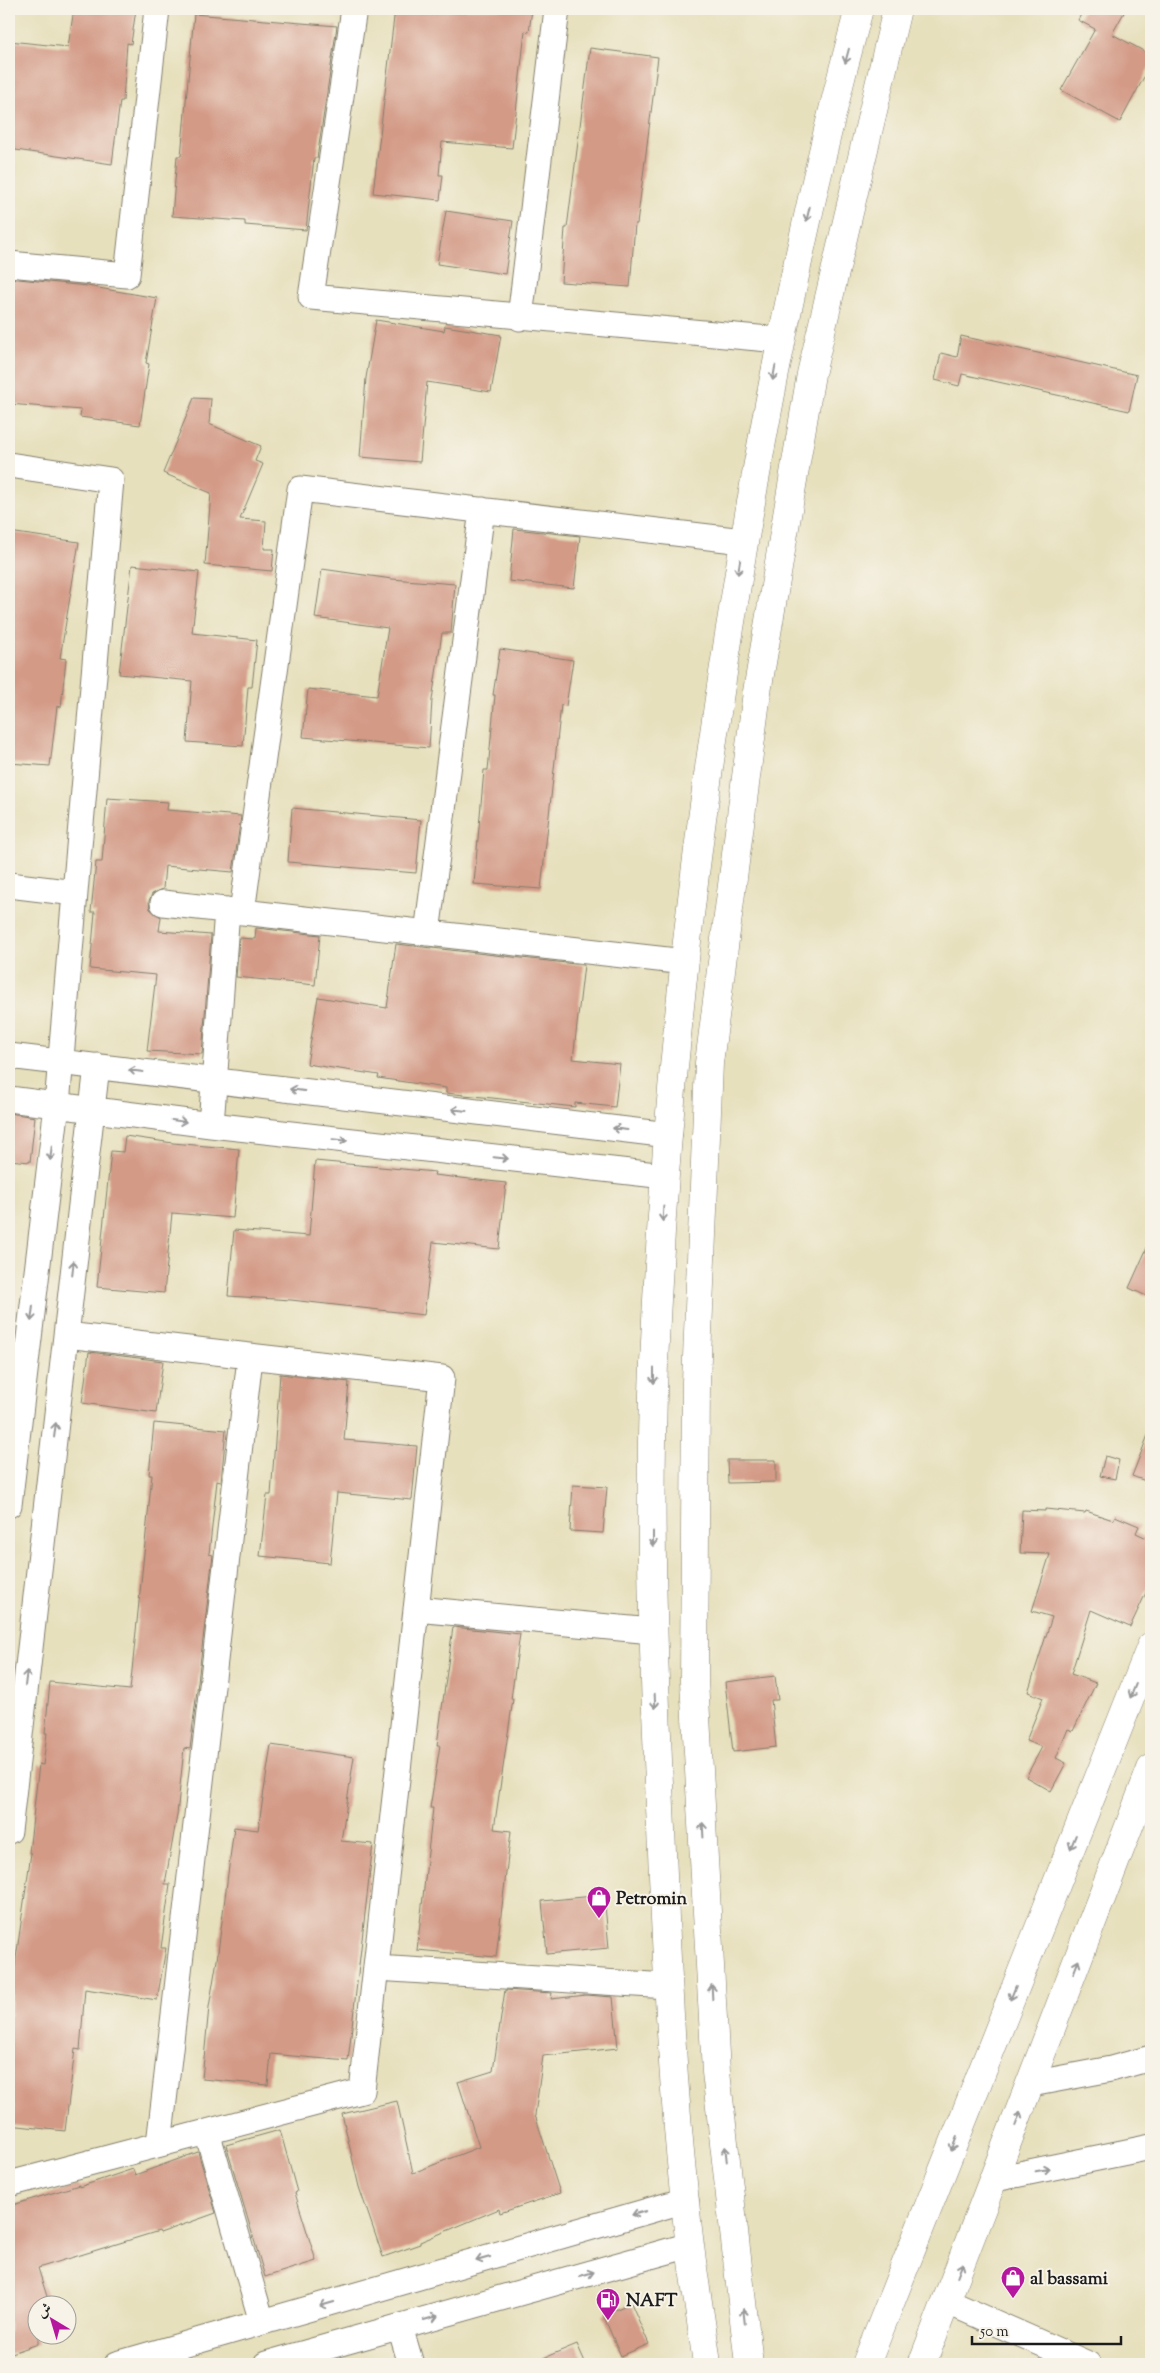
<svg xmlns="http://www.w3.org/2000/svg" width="1160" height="2373" font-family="'Sorts Mill Goudy',Amiri,serif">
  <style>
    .building { fill: #d39a86 }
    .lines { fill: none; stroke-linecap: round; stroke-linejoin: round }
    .minor-casing { stroke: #827e6c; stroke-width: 27 }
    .major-casing { stroke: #827e6c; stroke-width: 29 }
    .minor { stroke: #fff; stroke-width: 25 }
    .major { stroke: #fff; stroke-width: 28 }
    .oneway { stroke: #999 }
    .labels { text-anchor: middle; stroke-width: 4; stroke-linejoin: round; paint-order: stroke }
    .poi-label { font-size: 18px; font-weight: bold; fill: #1c1c1c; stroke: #f7f3e8; text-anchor: start }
  </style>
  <rect width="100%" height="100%" fill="#f7f3e8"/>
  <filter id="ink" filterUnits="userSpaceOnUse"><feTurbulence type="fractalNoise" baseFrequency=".02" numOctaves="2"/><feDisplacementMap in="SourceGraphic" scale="10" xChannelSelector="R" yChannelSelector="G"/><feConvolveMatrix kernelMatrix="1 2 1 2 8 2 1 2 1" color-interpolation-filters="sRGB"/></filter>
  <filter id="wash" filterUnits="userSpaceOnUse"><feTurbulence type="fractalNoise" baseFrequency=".0096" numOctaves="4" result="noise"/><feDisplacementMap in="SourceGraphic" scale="20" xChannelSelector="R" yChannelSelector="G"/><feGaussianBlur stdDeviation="1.12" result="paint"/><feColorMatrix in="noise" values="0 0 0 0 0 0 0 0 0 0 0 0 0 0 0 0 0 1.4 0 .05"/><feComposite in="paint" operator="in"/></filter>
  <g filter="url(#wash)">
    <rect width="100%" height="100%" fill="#e7e0bd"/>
    <g id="blocks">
      <path class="building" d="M74,9H136L131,44L127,43L123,101H120L112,164L9,149V41L68,47Z
        M395,9H532L529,32L525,31L512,148L442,142L439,175H443L440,200L373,193Z
        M1084,9H1126L1112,34L1151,55V64L1120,122L1061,90L1095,29L1078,20Z
        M194,14L337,26L317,158H314L306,230L245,225V221L172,216L177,156H181Z
        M590,48L658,57L637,224H635L630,287L561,282L565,228H567Z
        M446,211L513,221L505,274L437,264Z
        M9,278L87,286L157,298L146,363L149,364L140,425L80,417L81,410L9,404Z
        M376,320L444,331L445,326L501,335L491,392L427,382L420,462L360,457L366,378Z
        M961,336L1137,375L1129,411L962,374L959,386L935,380L941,353L957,357Z
        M194,398L211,399L209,424L261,446L255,461L263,464L240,519L266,521L264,549H274L272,571L205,565L211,493L163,473Z
        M514,529L580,536L574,588L509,581Z
        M9,532L79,542L60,658L66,659L61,707L57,706L50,766L9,763Z
        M132,565L199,572L192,633L257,640L252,687H248L243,746L187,742L192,681L119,674Z
        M322,569L392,579L455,584L451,633H442L432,700L429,748L303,737L308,689L377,696L388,628L315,618Z
        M500,649L573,660L566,706L561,705L541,889L474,884L484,770H488L495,695H493Z
        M107,798L168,802L167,810L241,816L233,872L165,866L163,889L152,894L149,901L150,909L161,917L159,931L211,935L202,1054L147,1051L156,975L90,969L95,912H91L96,862H102Z
        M292,808L421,820L416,873L288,862Z
        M256,928L320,935L315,985L236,977L239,938L255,939Z
        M396,944L584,965L573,1059L620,1064L615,1107L575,1103V1107L446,1093V1088L378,1078L379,1075L307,1064L318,997L387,1008Z
        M9,1113L35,1117L30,1162L9,1160Z
        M125,1136L173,1143L239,1149L233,1218L172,1213L164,1293L97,1287L111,1151L123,1152Z
        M315,1161L435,1172L434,1175L506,1183L499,1249L433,1242L424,1315L291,1300L228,1296L234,1230L309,1236Z
        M1151,1239V1298L1129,1288Z
        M89,1352L163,1361L156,1413L82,1403Z
        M280,1374L349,1382L344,1440L417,1446L412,1500L337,1493L330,1563L260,1556L267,1495H271Z
        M154,1423L226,1430L221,1482L217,1481L209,1554L213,1555L190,1749L184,1748L177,1815L165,1884H170L161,1948H166L157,2000L85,1989L80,2050L75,2049L65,2131L9,2125V2073L12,2045H9V2035L12,1986L31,1853H29L39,1764L43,1765L47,1733H45L50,1682L130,1690L152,1475H149Z
        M1150,1430L1151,1431V1483L1132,1476Z
        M1105,1456L1119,1460L1115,1479L1100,1476Z
        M727,1460H776V1482L728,1483Z
        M573,1485L607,1487L603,1533L570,1531Z
        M1045,1509L1085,1513L1086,1511L1113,1520L1115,1516L1139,1526L1136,1533L1151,1540V1582L1130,1627L1091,1610L1071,1674L1096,1683L1073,1731L1068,1729L1056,1758L1066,1763L1051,1791L1026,1777L1042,1747L1026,1741L1043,1698L1028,1692L1052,1617L1032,1611L1050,1554L1020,1553L1022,1510L1045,1511Z
        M453,1627L520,1634L511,1699H513L494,1829L511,1831L496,1957L417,1950L433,1808H430L440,1745H437Z
        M775,1676L778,1700H771L776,1747L733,1752L725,1682Z
        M271,1745L354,1757L341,1841L373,1844L348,2061L271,2054L268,2085L202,2079L209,2007L217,1960L234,1827L258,1830Z
        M604,1895L609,1948L547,1954L542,1901Z
        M505,1990L552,1993L551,1999L586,1995L613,1997L618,2048L543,2056L535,2115L560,2193L500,2213L499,2209L420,2242V2244L383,2257L359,2187L342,2114L397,2101L413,2173L479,2147L458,2082L493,2071Z
        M280,2130L297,2192L295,2193L316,2261L265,2277L226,2145Z
        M198,2152L216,2213L160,2233L159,2231L38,2268L50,2306H38V2344L9,2354V2206L79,2185V2187L133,2169L135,2175Z
        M631,2303L649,2344L621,2356L603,2315Z
        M577,2344L586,2364H529Z"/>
    </g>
  </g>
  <g filter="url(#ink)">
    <use href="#blocks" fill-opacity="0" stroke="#827e6c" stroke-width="1"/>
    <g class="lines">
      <defs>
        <path id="minor" d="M354,9L311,297L780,340
          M9,264L127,275L157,9
          M520,318L557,9
          M9,465L111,480L75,893L9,885
          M163,903L685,962
          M242,912L300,489L743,541
          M427,933L482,510
          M9,1056L669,1135
          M9,1099L211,1125L665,1176
          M211,1125L227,910
          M9,1505L57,1105L75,893
          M416,1609L652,1631
          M9,1831L97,1066
          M376,1968L668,1986
          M1031,2084L1111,2069L1151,2058
          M207,2132L262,2322
          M159,2144L250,1358
          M995,2179L1151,2147
          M9,2184L362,2091L442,1378L66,1335
          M948,2302L1088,2364
          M400,2327L411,2364
          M117,2364L686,2200
          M266,2364L690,2245"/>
        <path id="major" d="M707,2364C702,2325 695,2286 690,2246C673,2108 667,1968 661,1829C654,1674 648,1519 654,1364C664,1118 691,871 730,628C763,419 804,213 859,9
          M749,2364L716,2072L694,1681L696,1382L709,1063L757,692L811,374L897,9
          M866,2364L1151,1646
          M922,2364L1151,1769"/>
      </defs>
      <use href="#minor" class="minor-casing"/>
      <use href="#major" class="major-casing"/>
      <use href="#minor" class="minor"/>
      <use href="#major" class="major"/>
    </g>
    <defs><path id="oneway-shaft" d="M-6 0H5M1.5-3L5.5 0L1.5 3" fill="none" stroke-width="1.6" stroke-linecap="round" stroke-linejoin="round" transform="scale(1.25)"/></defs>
    <g class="oneway">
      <use href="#oneway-shaft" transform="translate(847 56) rotate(105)"/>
      <use href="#oneway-shaft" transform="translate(808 214) rotate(103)"/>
      <use href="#oneway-shaft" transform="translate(774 373) rotate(100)"/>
      <use href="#oneway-shaft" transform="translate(739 567) rotate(99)"/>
      <use href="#oneway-shaft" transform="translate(136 1071) rotate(-173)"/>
      <use href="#oneway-shaft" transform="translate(297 1090) rotate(-173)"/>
      <use href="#oneway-shaft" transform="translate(459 1110) rotate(-173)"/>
      <use href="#oneway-shaft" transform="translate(179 1121) rotate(8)"/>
      <use href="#oneway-shaft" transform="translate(620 1129) rotate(-173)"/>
      <use href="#oneway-shaft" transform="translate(340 1140) rotate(6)"/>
      <use href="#oneway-shaft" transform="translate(51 1153) rotate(97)"/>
      <use href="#oneway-shaft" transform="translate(501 1158) rotate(6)"/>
      <use href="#oneway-shaft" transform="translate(663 1214) rotate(93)"/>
      <use href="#oneway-shaft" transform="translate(73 1268) rotate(-84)"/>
      <use href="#oneway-shaft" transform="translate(32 1314) rotate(97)"/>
      <use href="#oneway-shaft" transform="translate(654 1376) rotate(90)"/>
      <use href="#oneway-shaft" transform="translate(55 1430) rotate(-83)"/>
      <use href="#oneway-shaft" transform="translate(653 1539) rotate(90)"/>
      <use href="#oneway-shaft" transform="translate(26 1678) rotate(-83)"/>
      <use href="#oneway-shaft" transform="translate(1133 1691) rotate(112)"/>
      <use href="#oneway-shaft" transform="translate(655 1701) rotate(87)"/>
      <use href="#oneway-shaft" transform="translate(703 1830) rotate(-93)"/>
      <use href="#oneway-shaft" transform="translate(1073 1842) rotate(112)"/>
      <use href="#oneway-shaft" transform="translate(1076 1967) rotate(-69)"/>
      <use href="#oneway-shaft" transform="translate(712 1992) rotate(-93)"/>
      <use href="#oneway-shaft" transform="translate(1013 1993) rotate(112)"/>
      <use href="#oneway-shaft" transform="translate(1018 2119) rotate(-69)"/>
      <use href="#oneway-shaft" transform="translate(954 2144) rotate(112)"/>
      <use href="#oneway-shaft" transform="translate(726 2154) rotate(-96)"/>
      <use href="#oneway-shaft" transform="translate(1043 2170) rotate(-10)"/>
      <use href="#oneway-shaft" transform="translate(639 2213) rotate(164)"/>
      <use href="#oneway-shaft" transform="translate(483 2259) rotate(164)"/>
      <use href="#oneway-shaft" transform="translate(960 2270) rotate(-69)"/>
      <use href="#oneway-shaft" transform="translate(587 2274) rotate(-16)"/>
      <use href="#oneway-shaft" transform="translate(327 2304) rotate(164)"/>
      <use href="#oneway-shaft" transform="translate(744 2316) rotate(-96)"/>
      <use href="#oneway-shaft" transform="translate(431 2318) rotate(-16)"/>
    </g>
  </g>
  <defs>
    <symbol id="shop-pin" viewBox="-11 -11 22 30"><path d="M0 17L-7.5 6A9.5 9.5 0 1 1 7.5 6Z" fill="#b5179e" stroke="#f7f3e8"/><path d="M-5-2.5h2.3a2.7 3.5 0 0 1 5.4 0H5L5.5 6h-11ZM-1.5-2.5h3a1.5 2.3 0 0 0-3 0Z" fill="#fff"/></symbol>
    <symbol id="fuel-pin" viewBox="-11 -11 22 30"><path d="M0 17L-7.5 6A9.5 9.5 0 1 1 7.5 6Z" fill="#b5179e" stroke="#f7f3e8"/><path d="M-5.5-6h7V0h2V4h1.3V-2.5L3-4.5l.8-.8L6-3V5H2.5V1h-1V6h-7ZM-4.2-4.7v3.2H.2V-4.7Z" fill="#fff"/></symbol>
  </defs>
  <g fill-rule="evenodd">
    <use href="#shop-pin" x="585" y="1884" width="28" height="38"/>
    <use href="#shop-pin" x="999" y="2264" width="28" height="38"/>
    <use href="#fuel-pin" x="594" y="2286" width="28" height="38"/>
  </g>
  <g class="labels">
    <g class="poi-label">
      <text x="616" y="1904">Petromin</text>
      <text x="1030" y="2284">al bassami</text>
      <text x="626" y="2306">NAFT</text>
    </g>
  </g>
  <rect width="1160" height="2373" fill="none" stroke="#f7f3e8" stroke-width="30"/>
  <g transform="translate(52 2320) rotate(322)"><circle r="24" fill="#f7f3e8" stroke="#9f9d96"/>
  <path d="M0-4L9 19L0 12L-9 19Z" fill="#b5179e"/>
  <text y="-8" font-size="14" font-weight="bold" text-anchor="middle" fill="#1c1c1c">ش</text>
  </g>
  <path d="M972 2336v8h149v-8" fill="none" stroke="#1c1c1c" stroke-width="2.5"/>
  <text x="980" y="2336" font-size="15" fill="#1c1c1c" stroke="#f7f3e8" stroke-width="4" paint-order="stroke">50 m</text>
</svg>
